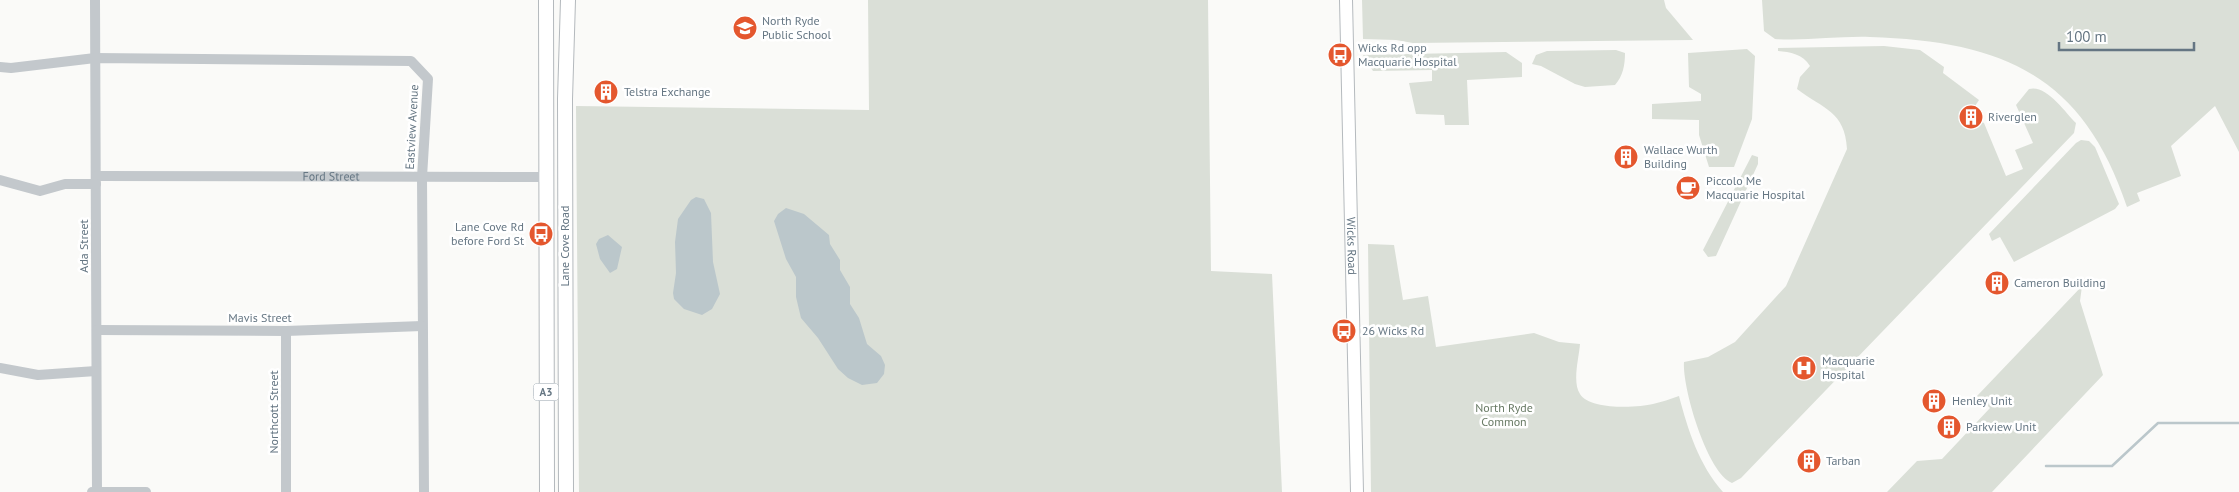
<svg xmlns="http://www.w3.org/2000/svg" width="2239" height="492" font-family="'PT Sans',sans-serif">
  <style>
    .green { fill: #dadfd7 }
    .water { fill: #bbc7cb }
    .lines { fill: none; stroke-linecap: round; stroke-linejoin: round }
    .stream { stroke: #bbc7cb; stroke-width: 2.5 }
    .major-casing { stroke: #b5babe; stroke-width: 14 }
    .highway-casing { stroke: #b4b9bd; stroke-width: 16 }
    .minor { stroke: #c3c8cc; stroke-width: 10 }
    .major { stroke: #fff; stroke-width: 12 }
    .highway { stroke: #fff; stroke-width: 14 }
    .labels { text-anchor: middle; stroke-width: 5; stroke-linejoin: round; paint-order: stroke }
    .shield { fill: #fff; stroke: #939fa8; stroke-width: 1 }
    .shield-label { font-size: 11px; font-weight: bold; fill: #657683 }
    .poi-label { font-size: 12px; fill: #657683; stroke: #fff; text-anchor: start }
    .street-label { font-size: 12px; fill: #657683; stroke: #fff }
    .park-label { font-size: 12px; fill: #687a64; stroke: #fff }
  </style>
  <rect width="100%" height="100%" fill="#fafaf8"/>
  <path class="green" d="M868,0H1208L1211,271L1272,274L1282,492H579L576,106L869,110Z
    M1362,0H1664L1666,8L1693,40L1413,43L1396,40L1363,39Z
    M1762,0H2239V152L2215,106L2171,146L2181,176L2137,193L2140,201L2127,207C2083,75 2002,41 1870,37C1838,36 1806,41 1775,39L1764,31Z
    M1884,46L1920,50L1944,67L1943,73L1979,100L1975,106L1959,114L1966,129L1982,122L1984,123L2006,176L2023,169L2015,150L2033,143L2016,105L2029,89C2046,84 2065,112 2076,123L2074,133L1741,478L1732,483C1707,473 1682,387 1684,362L1708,357L1735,342L1786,286L1847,149C1845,111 1823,109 1797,89L1800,77L1810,66C1803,54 1790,52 1778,51V48Z
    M1747,49L1755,56L1752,119L1734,167H1709L1699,135V120L1652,119V104L1701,101V94L1689,87L1688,53Z
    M1616,50L1625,53C1625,65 1623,76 1615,85L1585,87L1575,84L1541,66L1532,64L1536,55L1547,51Z
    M1506,52L1522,63V77L1467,80L1469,125H1445L1444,115L1416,114L1409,83L1432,81V70L1373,71L1363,55Z
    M2081,140L2089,141L2095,147L2119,204L2115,209L2014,262L2000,237L1992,241L1989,234L2076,143Z
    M1752,155L1758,157V164L1716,256L1708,257L1703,250Z
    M1368,244L1394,245L1403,300L1428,296L1436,347L1534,333L1559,342L1580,344C1579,358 1572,382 1580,394C1589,410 1637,408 1653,404C1662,402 1670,399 1679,396C1688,430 1699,465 1723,492H1371Z
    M2082,286L2080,301L2103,375L1992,492H1887L1917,461L1942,459L1990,408L1977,396Z"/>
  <path class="water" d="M696,197L704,199L711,213L713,262L720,294L712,309L702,315L684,309L674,299L673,293L676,273L675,242L678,219L691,200Z
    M786,208L804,214L829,235L830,244L840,260V270L850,287V304L859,318L867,344L881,356L885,365L884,374L877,383L862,385L848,378L838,369L818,338L801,318L796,297V277L786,259L774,221L778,214Z
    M608,235L622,247L617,269L610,273L600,259L596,244L599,239Z"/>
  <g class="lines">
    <path class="stream" d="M2046,466H2112L2158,423H2239"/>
    <defs>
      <g id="major">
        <path id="s2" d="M1346,0L1357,492"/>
      </g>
      <path id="highway" d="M546,0L547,492
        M566,492L565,99L568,0"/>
    </defs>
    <use href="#major" class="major-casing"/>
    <use href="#highway" class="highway-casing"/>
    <g class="minor">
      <path d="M95,0L97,492"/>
      <path d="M0,67L11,68L95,58L411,61L428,79L422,177L424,492"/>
      <path id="s1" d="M96,176L545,177"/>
      <path d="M0,180L40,191L65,184H96"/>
      <path d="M97,330L286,331L422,326"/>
      <path d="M0,368L38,375L96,371"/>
      <path d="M92,492H146"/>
      <path d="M286,492V331"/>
    </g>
    <use href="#major" class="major"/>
    <use href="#highway" class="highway"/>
  </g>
  <defs>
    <symbol id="school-disc" viewBox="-11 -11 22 22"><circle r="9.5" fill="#e4572e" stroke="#fff"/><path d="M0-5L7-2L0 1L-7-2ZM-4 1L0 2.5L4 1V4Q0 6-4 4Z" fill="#fff"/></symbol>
    <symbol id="bus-disc" viewBox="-11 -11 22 22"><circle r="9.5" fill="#e4572e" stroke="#fff"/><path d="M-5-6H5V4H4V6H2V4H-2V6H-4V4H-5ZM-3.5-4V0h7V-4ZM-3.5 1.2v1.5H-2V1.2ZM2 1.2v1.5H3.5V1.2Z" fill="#fff"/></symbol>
    <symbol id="building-disc" viewBox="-11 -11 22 22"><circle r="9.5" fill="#e4572e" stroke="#fff"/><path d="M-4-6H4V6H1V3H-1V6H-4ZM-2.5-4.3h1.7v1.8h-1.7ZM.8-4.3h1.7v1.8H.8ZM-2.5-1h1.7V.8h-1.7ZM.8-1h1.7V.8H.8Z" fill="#fff"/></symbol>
    <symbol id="cafe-disc" viewBox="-11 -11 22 22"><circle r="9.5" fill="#e4572e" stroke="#fff"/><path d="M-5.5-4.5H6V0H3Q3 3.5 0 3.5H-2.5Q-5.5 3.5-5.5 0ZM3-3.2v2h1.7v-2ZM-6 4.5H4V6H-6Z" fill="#fff"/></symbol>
    <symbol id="hospital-disc" viewBox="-11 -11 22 22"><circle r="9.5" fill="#e4572e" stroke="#fff"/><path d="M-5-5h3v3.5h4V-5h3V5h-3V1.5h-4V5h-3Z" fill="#fff"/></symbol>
  </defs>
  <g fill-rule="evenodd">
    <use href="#school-disc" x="731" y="14" width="28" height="28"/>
    <use href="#bus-disc" x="1326" y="41" width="28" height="28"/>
    <use href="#building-disc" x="592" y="78" width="28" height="28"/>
    <use href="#building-disc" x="1957" y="103" width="28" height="28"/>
    <use href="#building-disc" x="1612" y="143" width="28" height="28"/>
    <use href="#cafe-disc" x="1674" y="174" width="28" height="28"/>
    <use href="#bus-disc" x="527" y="220" width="28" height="28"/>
    <use href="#building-disc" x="1983" y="269" width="28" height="28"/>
    <use href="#bus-disc" x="1330" y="317" width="28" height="28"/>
    <use href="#hospital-disc" x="1790" y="354" width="28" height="28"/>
    <use href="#building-disc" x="1920" y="387" width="28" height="28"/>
    <use href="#building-disc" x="1935" y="413" width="28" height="28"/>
    <use href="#building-disc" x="1795" y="447" width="28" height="28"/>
  </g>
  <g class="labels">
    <rect class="shield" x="533.5" y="383.5" width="25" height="17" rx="4"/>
    <g class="shield-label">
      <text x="546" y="396">A3</text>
    </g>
    <g class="poi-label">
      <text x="762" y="25">North Ryde<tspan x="762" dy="14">Public School</tspan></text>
      <text x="1358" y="52">Wicks Rd opp<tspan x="1358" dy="14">Macquarie Hospital</tspan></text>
      <text x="624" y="96">Telstra Exchange</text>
      <text x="1988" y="121">Riverglen</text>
      <text x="1644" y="154">Wallace Wurth<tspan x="1644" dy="14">Building</tspan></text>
      <text x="1706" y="185">Piccolo Me<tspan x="1706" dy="14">Macquarie Hospital</tspan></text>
      <text x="524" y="231" text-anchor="end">Lane Cove Rd<tspan x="524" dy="14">before Ford St</tspan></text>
      <text x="2014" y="287">Cameron Building</text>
      <text x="1362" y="335">26 Wicks Rd</text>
      <text x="1822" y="365">Macquarie<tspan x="1822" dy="14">Hospital</tspan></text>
      <text x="1952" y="405">Henley Unit</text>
      <text x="1966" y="431">Parkview Unit</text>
      <text x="1826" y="465">Tarban</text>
    </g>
    <g class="street-label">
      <text transform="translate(412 127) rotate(-87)" y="4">Eastview Avenue</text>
      <text dy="4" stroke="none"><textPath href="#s1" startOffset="235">Ford Street</textPath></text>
      <text transform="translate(84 246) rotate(-90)" y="4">Ada Street</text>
      <text transform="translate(565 246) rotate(-90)" y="4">Lane Cove Road</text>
      <text dy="4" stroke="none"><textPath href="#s2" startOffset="246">Wicks Road</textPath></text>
      <text x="260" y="322">Mavis Street</text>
      <text transform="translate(274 412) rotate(-90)" y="4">Northcott Street</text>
    </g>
    <g class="park-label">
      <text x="1504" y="412">North Ryde<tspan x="1504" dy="14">Common</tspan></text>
    </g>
  </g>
  <path d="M2059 42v8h135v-8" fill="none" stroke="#657683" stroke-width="2.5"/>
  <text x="2066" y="42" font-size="15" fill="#657683" stroke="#ffffff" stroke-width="4" paint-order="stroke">100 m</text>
</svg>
